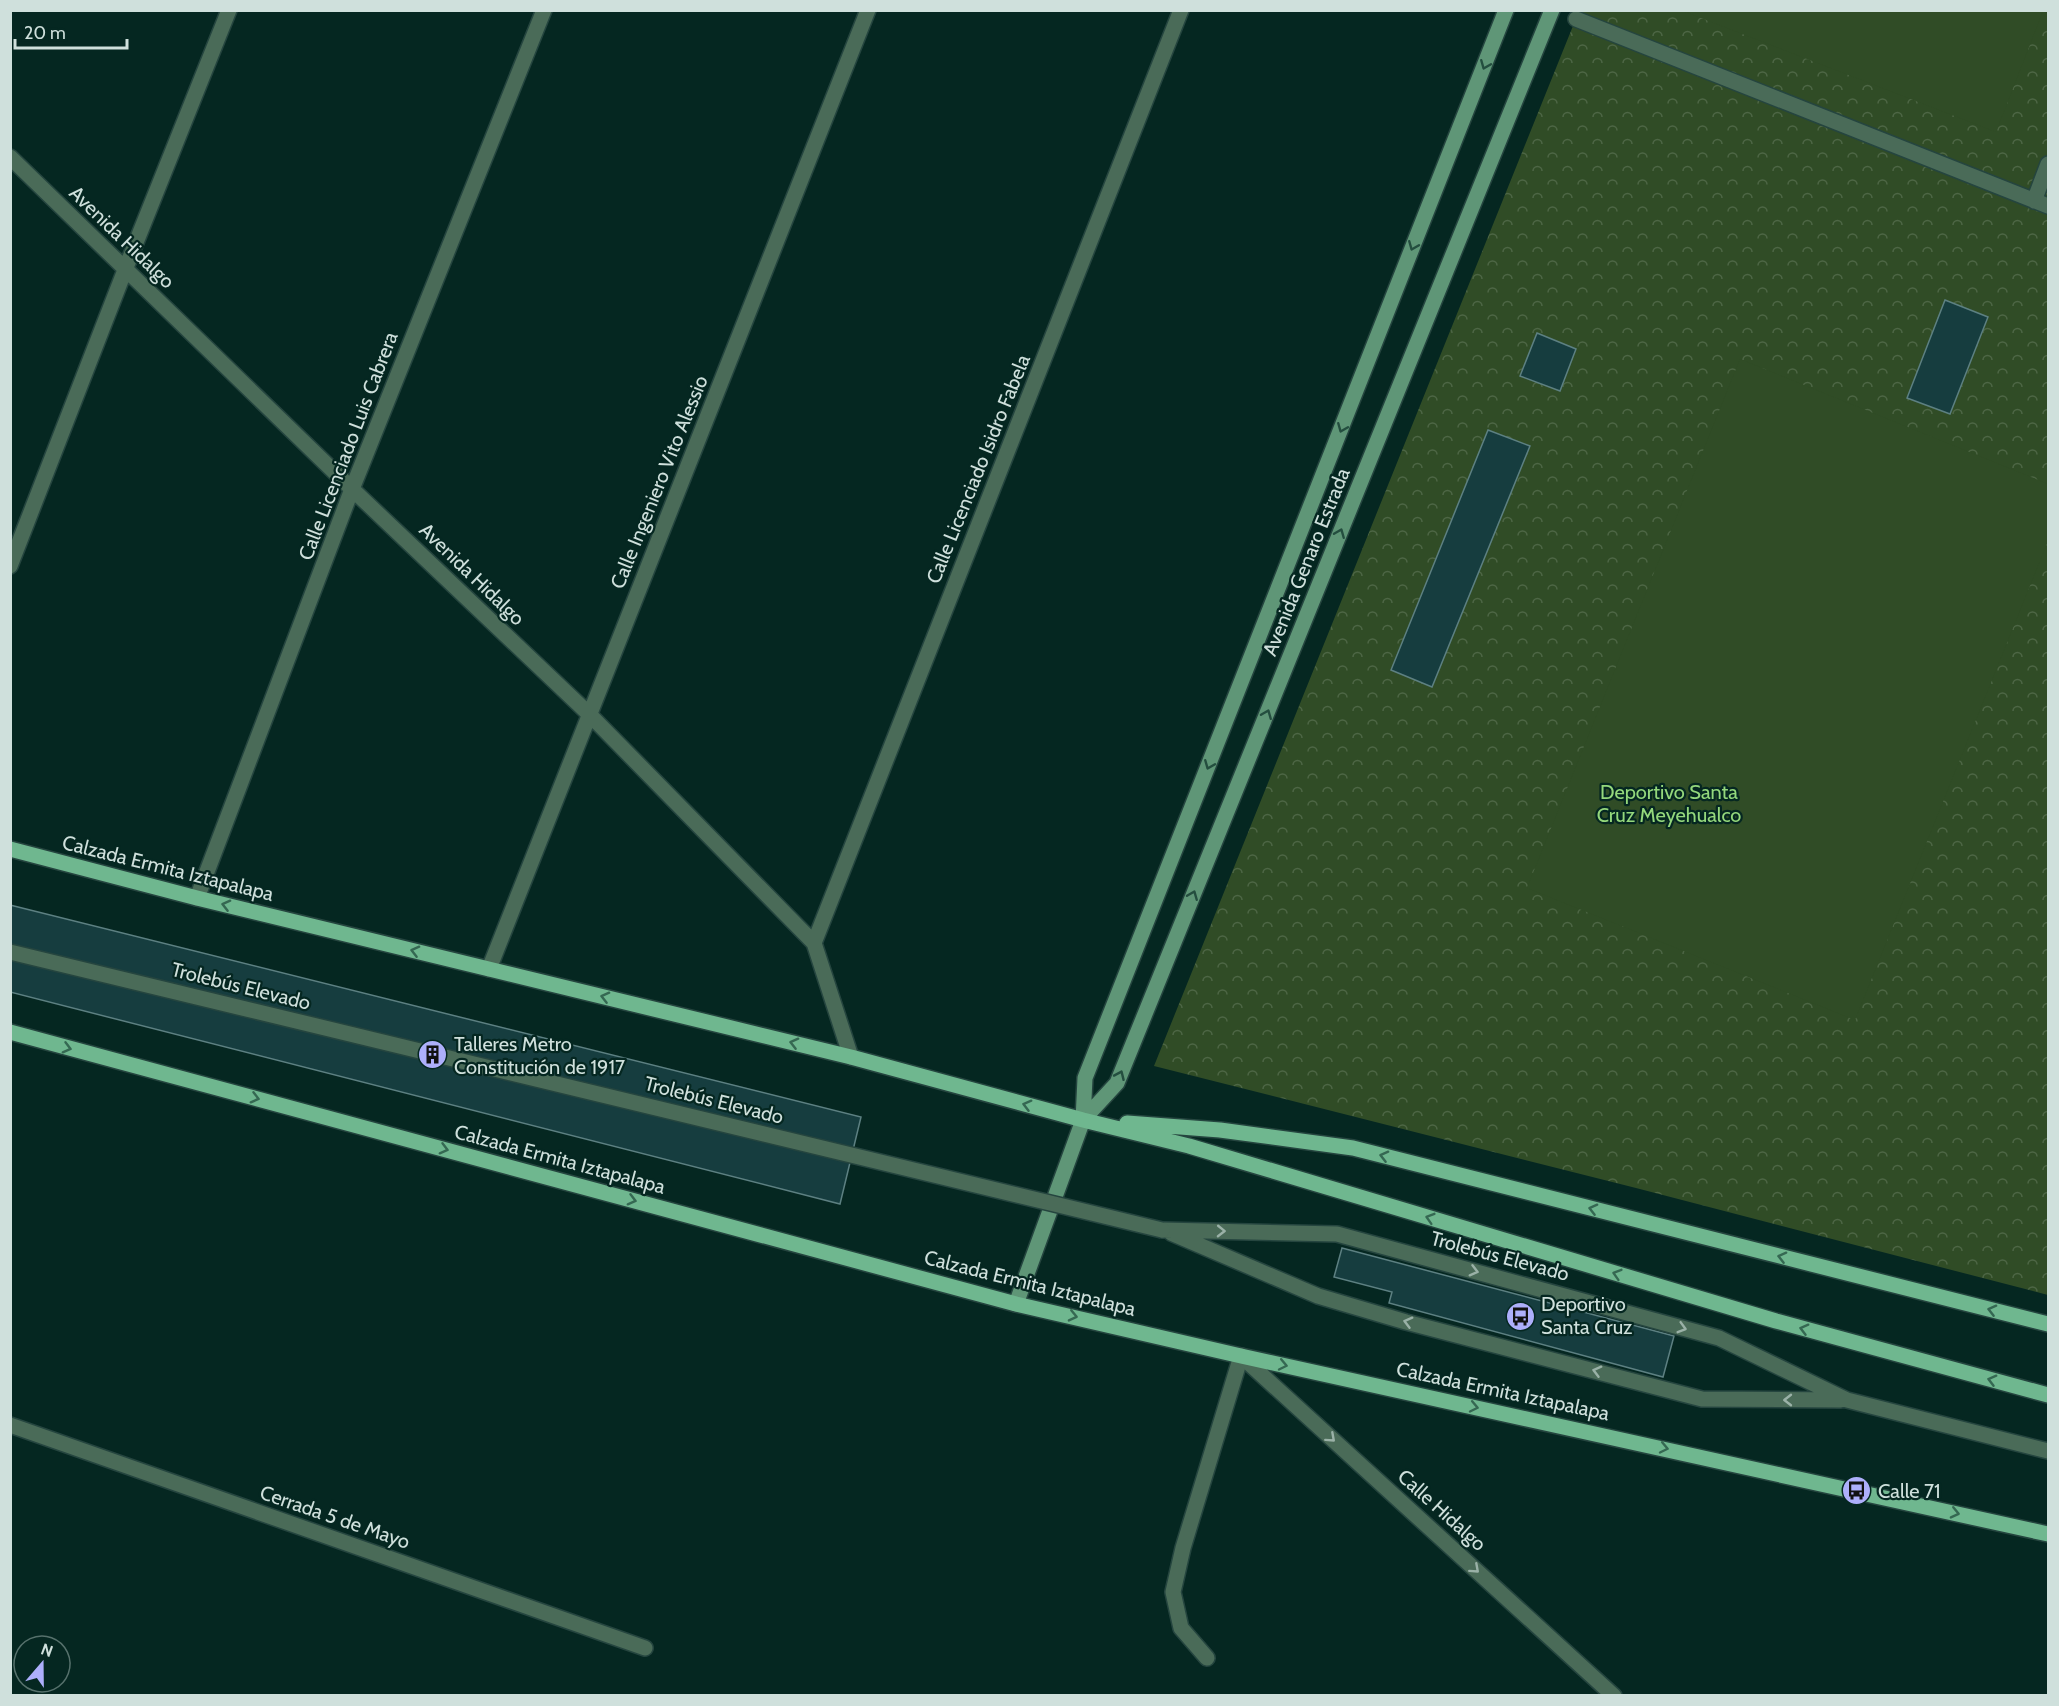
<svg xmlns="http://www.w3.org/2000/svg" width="2059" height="1706" font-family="Cabin,sans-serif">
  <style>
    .park { fill: url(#park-crowns) }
    .pitch { fill: #304c26 }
    .building { fill: #163d3f; stroke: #5d8082; stroke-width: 1.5 }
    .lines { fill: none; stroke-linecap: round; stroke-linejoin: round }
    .lane-casing { stroke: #25453f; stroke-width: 18 }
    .street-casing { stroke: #25453f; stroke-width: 18 }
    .secondary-casing { stroke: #25453f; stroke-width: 18 }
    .primary-casing { stroke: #25453f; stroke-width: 18 }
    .lane { stroke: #4a6b58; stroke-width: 15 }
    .street { stroke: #4a6b58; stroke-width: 15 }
    .secondary { stroke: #5f9677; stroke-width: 15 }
    .primary { stroke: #6fb78f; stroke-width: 15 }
    .lane-bridge-casing { stroke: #25453f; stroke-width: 18; stroke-linecap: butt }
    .lane-bridge { stroke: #4a6b58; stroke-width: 15 }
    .oneway { stroke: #244e3f }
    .oneway2 { stroke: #356852 }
    .oneway3 { stroke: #9ab1a7 }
    .labels { text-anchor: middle; stroke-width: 4.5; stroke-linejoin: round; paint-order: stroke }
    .street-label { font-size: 20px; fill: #cfe0dc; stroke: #052721 }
    .park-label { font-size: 20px; fill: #94d87c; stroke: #052721 }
    .poi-label { font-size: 20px; fill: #cfe0dc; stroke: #052721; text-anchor: start }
  </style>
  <defs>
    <pattern id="park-crowns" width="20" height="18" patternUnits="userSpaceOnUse" patternTransform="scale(1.5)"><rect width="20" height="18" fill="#304c26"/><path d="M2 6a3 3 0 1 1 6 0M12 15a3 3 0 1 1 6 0" fill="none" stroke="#4d6645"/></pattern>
  </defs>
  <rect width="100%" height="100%" fill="#052721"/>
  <path class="park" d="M1579,11H2048V1295L1636,1188L1154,1066Z"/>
  <path class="pitch" d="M1683,11H2043L1996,132Z
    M1740,359L2048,484V541L1855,1020L1527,888Z"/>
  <path class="building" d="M1945,300L1988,317L1950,414L1907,398Z
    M1537,333L1576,349L1560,391L1520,376Z
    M1488,430L1530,446L1432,687L1391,670Z
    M10,905L861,1117L840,1204L10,992Z
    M1342,1248L1674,1336L1663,1377L1389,1303L1392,1292L1334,1277Z"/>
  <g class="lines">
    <defs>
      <path id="lane" d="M1162,1230L1337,1234L1719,1338L1847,1400L2048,1451
        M1171,1233L1318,1296L1406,1322L1702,1399L1841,1400
        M1207,1658L1181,1628L1173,1592L1183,1548L1241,1356"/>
      <path id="street" d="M1576,19L2048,206
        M10,157L352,489L590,715L814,943L851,1057
        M2034,201L2048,164
        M10,566L125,270L229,10
        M197,898L352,489L544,10
        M814,943L1181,10
        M489,969L868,10
        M1241,1356L1614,1696
        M10,1425L645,1648"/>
      <path id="secondary" d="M1083,1120L1117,1083L1552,10
        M1016,1304L1083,1120L1085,1078L1506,10"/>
      <path id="primary" d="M10,849L197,898L851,1057L1083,1120L1189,1146L1776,1321L2048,1395
        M10,1032L1016,1304L1241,1356L2048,1534
        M1127,1123L1220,1130L1353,1148L2048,1324"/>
    </defs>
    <use href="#lane" class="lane-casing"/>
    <use href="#street" class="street-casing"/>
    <use href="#secondary" class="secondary-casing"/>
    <use href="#primary" class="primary-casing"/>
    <use href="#lane" class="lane"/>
    <use href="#street" class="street"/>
    <use href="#secondary" class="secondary"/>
    <use href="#primary" class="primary"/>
    <defs>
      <path id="lane-bridge" d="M10,952L1162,1230"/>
    </defs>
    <use href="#lane-bridge" class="lane-bridge-casing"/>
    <use href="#lane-bridge" class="lane-bridge"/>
  </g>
  <defs><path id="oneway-chevron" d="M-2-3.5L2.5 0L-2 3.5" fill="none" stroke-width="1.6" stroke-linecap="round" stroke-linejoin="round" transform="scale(1.5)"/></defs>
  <g class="oneway">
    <use href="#oneway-chevron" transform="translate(1485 65) rotate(112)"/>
    <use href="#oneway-chevron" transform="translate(1413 246) rotate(112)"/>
    <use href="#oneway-chevron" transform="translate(1342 428) rotate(112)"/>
    <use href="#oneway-chevron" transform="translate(1340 533) rotate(-68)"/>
    <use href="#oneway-chevron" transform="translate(1267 714) rotate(-68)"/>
    <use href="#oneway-chevron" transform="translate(1209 765) rotate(112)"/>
    <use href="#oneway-chevron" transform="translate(1193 895) rotate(-68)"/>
    <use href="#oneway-chevron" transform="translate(1120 1075) rotate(-66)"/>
  </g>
  <g class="oneway2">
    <use href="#oneway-chevron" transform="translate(226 905) rotate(-166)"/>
    <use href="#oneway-chevron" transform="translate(415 951) rotate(-166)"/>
    <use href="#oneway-chevron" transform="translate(605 997) rotate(-166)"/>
    <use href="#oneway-chevron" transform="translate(794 1043) rotate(-166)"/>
    <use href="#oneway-chevron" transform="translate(67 1048) rotate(15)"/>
    <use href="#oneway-chevron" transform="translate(255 1098) rotate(15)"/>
    <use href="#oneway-chevron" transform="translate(1027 1105) rotate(-165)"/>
    <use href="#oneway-chevron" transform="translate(444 1149) rotate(15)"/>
    <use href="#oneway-chevron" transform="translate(1384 1156) rotate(-166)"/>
    <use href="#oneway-chevron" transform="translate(632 1200) rotate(15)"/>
    <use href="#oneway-chevron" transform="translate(1593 1209) rotate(-166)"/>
    <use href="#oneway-chevron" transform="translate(1430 1218) rotate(-163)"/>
    <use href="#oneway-chevron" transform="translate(1782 1257) rotate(-166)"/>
    <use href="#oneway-chevron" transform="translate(1617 1274) rotate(-163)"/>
    <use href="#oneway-chevron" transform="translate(1992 1310) rotate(-166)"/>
    <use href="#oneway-chevron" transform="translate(1073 1316) rotate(13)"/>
    <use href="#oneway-chevron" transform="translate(1804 1329) rotate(-165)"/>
    <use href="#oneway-chevron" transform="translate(1283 1365) rotate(12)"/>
    <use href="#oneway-chevron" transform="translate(1992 1380) rotate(-165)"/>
    <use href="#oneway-chevron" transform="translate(1474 1407) rotate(12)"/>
    <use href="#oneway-chevron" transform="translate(1664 1448) rotate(12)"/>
    <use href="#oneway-chevron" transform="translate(1955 1513) rotate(13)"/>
  </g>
  <g class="oneway3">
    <use href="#oneway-chevron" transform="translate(1221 1231) rotate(1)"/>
    <use href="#oneway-chevron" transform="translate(1474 1271) rotate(15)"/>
    <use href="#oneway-chevron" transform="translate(1408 1322) rotate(-165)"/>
    <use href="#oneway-chevron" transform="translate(1682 1328) rotate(16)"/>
    <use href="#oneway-chevron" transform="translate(1597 1371) rotate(-165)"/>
    <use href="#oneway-chevron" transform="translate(1788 1400) rotate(-180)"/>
    <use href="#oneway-chevron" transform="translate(1331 1438) rotate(42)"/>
    <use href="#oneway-chevron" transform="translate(1475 1569) rotate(42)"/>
  </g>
  <defs>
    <symbol id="building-disc" viewBox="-11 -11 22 22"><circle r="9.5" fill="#adaffb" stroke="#052721"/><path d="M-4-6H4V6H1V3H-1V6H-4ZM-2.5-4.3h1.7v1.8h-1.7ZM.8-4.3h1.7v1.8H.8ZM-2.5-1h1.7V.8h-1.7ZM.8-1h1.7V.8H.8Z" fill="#111"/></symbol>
    <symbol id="bus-disc" viewBox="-11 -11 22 22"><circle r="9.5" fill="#adaffb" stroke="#052721"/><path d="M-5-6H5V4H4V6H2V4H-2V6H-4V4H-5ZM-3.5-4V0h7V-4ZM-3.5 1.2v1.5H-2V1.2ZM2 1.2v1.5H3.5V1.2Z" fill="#111"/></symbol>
  </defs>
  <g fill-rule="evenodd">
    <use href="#building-disc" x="416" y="1038" width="33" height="33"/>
    <use href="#bus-disc" x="1504" y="1300" width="33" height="33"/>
    <use href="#bus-disc" x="1840" y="1474" width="33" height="33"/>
  </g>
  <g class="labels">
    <g class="street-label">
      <text transform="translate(122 237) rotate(44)" y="7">Avenida Hidalgo</text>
      <text transform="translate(348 446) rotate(-69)" y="7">Calle Licenciado Luis Cabrera</text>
      <text transform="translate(978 469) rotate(-68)" y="7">Calle Licenciado Isidro Fabela</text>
      <text transform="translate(659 482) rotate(-68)" y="7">Calle Ingeniero Vito Alessio</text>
      <text transform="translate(1306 562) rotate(-68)" y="7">Avenida Genaro Estrada</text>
      <text transform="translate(472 574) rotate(44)" y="7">Avenida Hidalgo</text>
      <text transform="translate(168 868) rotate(14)" y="7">Calzada Ermita Iztapalapa</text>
      <text transform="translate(241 986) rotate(14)" y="7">Trolebús Elevado</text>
      <text transform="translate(714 1100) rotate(14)" y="7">Trolebús Elevado</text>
      <text transform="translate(560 1159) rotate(15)" y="7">Calzada Ermita Iztapalapa</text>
      <text transform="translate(1500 1256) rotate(15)" y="7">Trolebús Elevado</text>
      <text transform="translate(1030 1283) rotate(14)" y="7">Calzada Ermita Iztapalapa</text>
      <text transform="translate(1503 1391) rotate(12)" y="7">Calzada Ermita Iztapalapa</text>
      <text transform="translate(1442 1510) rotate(42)" y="7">Calle Hidalgo</text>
      <text transform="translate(335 1517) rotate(19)" y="7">Cerrada 5 de Mayo</text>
    </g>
    <g class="park-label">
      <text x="1669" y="799">Deportivo Santa<tspan x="1669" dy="23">Cruz Meyehualco</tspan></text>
    </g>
    <g class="poi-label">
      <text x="454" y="1051">Talleres Metro<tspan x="454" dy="23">Constitución de 1917</tspan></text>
      <text x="1541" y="1311">Deportivo<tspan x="1541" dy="23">Santa Cruz</tspan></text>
      <text x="1878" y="1498">Calle 71</text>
    </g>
  </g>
  <rect width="2059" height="1706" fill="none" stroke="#cfe0dc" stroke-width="24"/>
  <g transform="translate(42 1664) rotate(20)"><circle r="28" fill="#052721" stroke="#56716c" stroke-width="1.5"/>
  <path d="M0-4.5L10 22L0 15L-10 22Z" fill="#adaffb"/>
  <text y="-9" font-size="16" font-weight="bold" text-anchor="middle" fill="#cfe0dc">N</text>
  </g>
  <path d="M15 39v9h112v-9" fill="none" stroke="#cfe0dc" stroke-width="3"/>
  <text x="24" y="39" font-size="18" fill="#cfe0dc" stroke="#052721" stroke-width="4.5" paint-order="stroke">20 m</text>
</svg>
